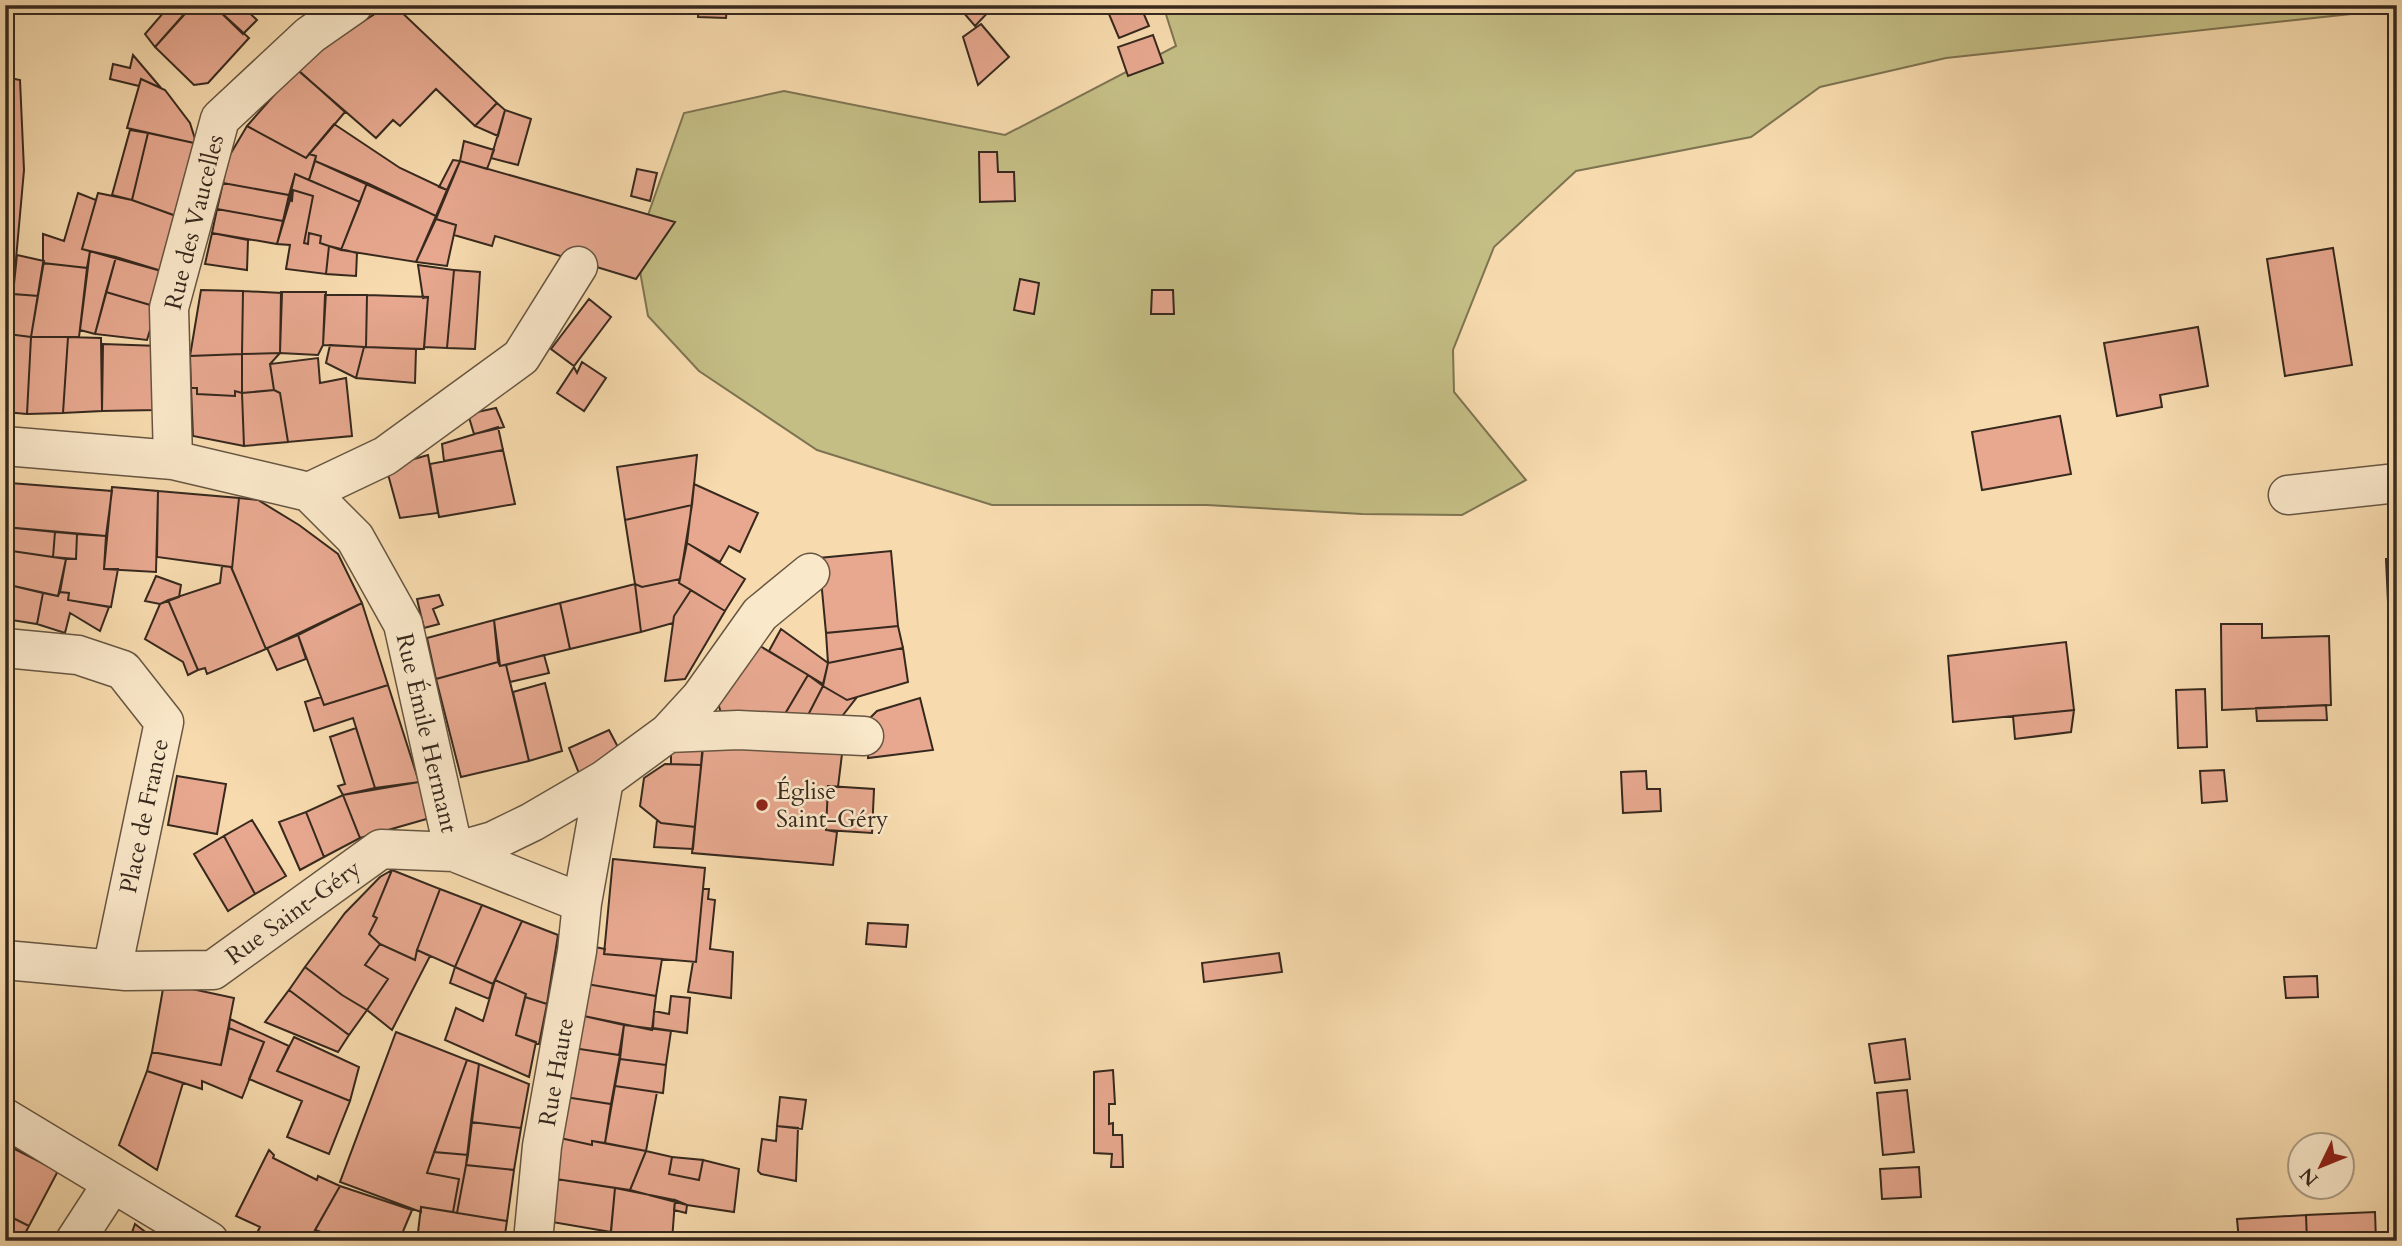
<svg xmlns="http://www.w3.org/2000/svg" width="2402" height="1246" font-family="Cardo,serif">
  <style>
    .green { fill: #c4be85; stroke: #7e7452; stroke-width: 2 }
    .building { fill: #e7a88f; stroke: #37291e; stroke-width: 2 }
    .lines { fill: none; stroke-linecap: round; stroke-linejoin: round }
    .minor-casing { stroke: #675642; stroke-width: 41 }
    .minor { stroke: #fae8ca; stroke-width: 38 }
    .poi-dot { fill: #8f2418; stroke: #fae8ca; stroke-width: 2.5 }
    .labels { text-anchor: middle; stroke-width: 5; stroke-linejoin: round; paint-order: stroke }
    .street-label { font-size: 24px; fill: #37291e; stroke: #fae8ca }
    .poi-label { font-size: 24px; fill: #37291e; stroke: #fae8ca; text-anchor: start }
  </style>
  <rect width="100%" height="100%" fill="#f7dbae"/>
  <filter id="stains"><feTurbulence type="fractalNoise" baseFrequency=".00286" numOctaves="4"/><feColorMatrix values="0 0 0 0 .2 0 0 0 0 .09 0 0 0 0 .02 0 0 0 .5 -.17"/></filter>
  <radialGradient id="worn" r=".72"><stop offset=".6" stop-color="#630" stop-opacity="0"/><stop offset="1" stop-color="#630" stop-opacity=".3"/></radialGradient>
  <path class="green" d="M1163,5H2397V9L1946,58L1820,87L1751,137L1576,171L1494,247L1453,350L1454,392L1526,480L1462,515L1362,514L1207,505H992L817,450L699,371L648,316L636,249L684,113L784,91L1005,135L1176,46Z"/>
  <path class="building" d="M170,5H177L186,12L155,47L145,34Z
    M193,5H213L249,38L208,83L194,85L155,47Z
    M213,5H241L257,20L243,34Z
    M389,5H394L497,103L475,126L436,89L400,126L393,120L376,138L293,66Z
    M699,5H727L726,18L698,17Z
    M957,5H995L975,26Z
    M1111,5H1140L1149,26L1119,38L1106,7Z
    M981,24L1009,57L978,85L963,37Z
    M1153,35L1163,63L1128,76L1118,47Z
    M133,55L161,88L141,79L139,86L110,79L113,64L130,68Z
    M297,69L345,112L306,158L247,126Z
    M5,77L20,80L24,170L11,315L5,314Z
    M141,79L165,90L190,123L195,139L194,143L127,128Z
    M497,103L505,110L498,136L475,126Z
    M505,110L531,119L518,165L491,158Z
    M334,124L400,168L447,190L436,216L315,161L316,156L309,154Z
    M247,126L306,158L309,154L316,156L309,180L295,174L289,195L223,183L228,158Z
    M130,130L148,133L132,200L112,195Z
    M148,133L194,143L176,216L132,200Z
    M464,141L494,150L487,169L460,161Z
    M979,152H997L998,172H1014L1015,201L980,202Z
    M453,160L460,161L447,190L439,187Z
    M315,161L367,183L360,202L309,180Z
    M460,161L675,222L636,279L495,236L492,246L454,235L456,225L436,219Z
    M637,169L657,173L650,201L631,196Z
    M295,174L360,202L341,250L320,243L321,236L309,233L308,244L304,243L313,196L293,190L292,201L289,200Z
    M223,183L289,195L283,221L217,209Z
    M367,183L436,216L416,262L341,250Z
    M293,190L313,196L304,243L308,244L309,233L321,236L320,243L329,246L326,274L286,269L290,245L277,244Z
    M78,193L96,200L82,249L90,251L87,268L43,263V234L64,241Z
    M98,193L132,200L176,216L161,271L82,249Z
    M217,209L283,221L277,244L212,233Z
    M436,219L456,225L447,266L416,262Z
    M212,233L248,240L247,270L205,264Z
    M329,246L357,253L356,276L326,274Z
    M2333,248L2352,365L2285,376L2267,259Z
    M90,251L116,257L95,334L80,330Z
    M17,255L44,261L38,296L13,294Z
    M116,257L168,273L157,307L106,292Z
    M43,263L87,268L79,337H31Z
    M418,265L454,270L447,348L424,347L428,297L423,298Z
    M454,270L480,272L475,349L447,348Z
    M1020,279L1039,283L1034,314L1014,310Z
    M201,290L243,291L242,354L190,356Z
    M1152,290H1173L1174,314H1151Z
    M243,291L282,293L280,353L242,354Z
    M106,292L157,307L147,340L95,334Z
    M281,292H326L323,345L318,355L280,353Z
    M13,294L38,296L31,337L8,334Z
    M325,295H367L366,347L323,345Z
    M367,295L428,297L424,349L366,347Z
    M589,299L611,317L574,366L551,349Z
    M5,314L11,315L6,363H5Z
    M2198,327L2208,386L2160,395L2162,407L2117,416L2104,343Z
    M8,334L31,337L27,414L5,412V363Z
    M31,337H68L63,413L27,414Z
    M68,337L101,338L102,411L63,413Z
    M103,344L159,346L156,410L102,411Z
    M330,345L364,347L356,378L326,363Z
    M364,347L416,349L415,383L356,378Z
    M280,353L270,364L274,390L242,393V354Z
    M242,354V393L235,391V396L197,394V388H191L190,356Z
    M318,358L320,383L346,378L352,436L288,442L280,393L274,390L270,364Z
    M582,362L606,378L584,411L557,393L574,367L577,373Z
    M191,388H197V394L235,396V391L242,393L244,446L193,436Z
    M274,390L280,393L288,442L244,446L242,393Z
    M496,408L504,427L474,434L468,414Z
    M2060,416L2071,474L1982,490L1972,432Z
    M498,427L503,450L444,461L442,444Z
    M503,450L515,504L439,517L430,464Z
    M428,455L438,513L400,518L386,467Z
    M697,455L692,505L625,520L617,467Z
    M10,483L112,491L106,536L5,527Z
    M694,484L758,513L740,552L729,546L720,562L687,543Z
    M112,487L158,491L156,572L104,569Z
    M158,491L239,498L232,569L231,567L157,557Z
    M239,498L258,500L299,525L338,554L362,603L266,649L232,569Z
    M692,505L680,579L642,587L635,584L625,520Z
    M5,527L55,532L53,557L5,550Z
    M55,532L77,534L76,559L53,557Z
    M77,534L106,536L104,569H118L111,607L68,600L69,593L60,592L66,559H76Z
    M687,543L745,579L725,611L679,583Z
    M5,550L66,559L58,596L5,584Z
    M891,551L898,626L826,633L819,558Z
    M2386,559H2397V687L2392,688Z
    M222,566L231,567L266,649L207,674L205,668L198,670L168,600L220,583Z
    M156,576L181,585L179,597L160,604L145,601Z
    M680,579L679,583L691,590L674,616L673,623L641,632L635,584L642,587Z
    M5,584L43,593L37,624L5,619Z
    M635,584L641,632L570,649L560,603Z
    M691,590L725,611L685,679L665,681L674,616Z
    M60,592L69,593L68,600L109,607L100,631L70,613L65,633L37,624L43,593L58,596Z
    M439,595L443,605L433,609L439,624L424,628L417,599Z
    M168,600L198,670L188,675L183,662L145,639L160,604Z
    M362,603L388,685L324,705L298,635Z
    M560,603L570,649L500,666L494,620Z
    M494,620L498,662L436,679L427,638Z
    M2221,624H2262V638L2329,636L2331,705L2222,710Z
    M898,626L903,648L828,663L826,633Z
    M781,629L828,663L823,684L769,651Z
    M298,635L306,659L277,670L267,648Z
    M750,640L808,675L782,719L721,713L715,693Z
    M2066,642L2074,710L1953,722L1948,656Z
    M903,648L908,682L847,700L823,686L828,663Z
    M544,655L549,673L510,682L506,665Z
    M498,662L500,666L506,665L529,761L461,777L436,679Z
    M808,675L823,686L805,721L782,719Z
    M545,683L562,751L529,761L513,692Z
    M388,685L419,782L375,788L353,718L314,731L305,702L321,697L324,705Z
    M823,686L847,700L857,697L836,724L805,721Z
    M2205,689L2207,747L2178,748L2176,690Z
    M920,698L933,750L868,758L871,717L877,711Z
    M2326,705L2327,720L2257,721L2256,708Z
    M2074,710L2071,732L2015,739L2013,716Z
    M356,728L375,788L343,795L338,786L345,784L330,737Z
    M609,730L619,749L582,781L569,748Z
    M704,739L842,754L838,787L828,786L826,830L837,832L833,865L692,853Z
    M703,741L701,765L671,764V749Z
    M665,764L701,765L695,827L661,823L640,806L644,778Z
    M2224,770L2227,801L2202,803L2200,771Z
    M1646,771L1647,789H1660L1661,811L1623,813L1621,772Z
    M177,776L226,784L217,834L168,825Z
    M419,782L430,818L360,838L343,795Z
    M828,786L874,789L872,833L826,830Z
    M343,795L360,838L324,857L306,812Z
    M306,812L324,857L300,870L279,822Z
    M252,820L286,876L255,894L224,836Z
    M657,820L661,823L695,827L693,849L654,847Z
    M224,836L255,894L228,911L194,854Z
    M613,859L705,868L696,962L604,954Z
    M392,870L440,889L417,950L415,960L380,944L369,934L377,918L373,916Z
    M392,870L373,916L377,918L369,934L380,944L365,965L388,979L367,1010L342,995L305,967L345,913L380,877Z
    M440,889L482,905L455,967L417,950Z
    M703,889H709L708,899L715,900L710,949L733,952L731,998L688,992L693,962H696Z
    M482,905L522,921L493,984L455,967Z
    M522,921L558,935L547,1004L525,997L526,994L495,980Z
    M868,923L908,925L906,947L866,944Z
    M380,944L415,960L417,950L430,956L392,1030L367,1010L388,979L365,965Z
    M590,946L605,949L604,954L662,959L656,996L581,983Z
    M1279,953L1282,972L1204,982L1202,963Z
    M305,967L342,995L367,1010L349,1035L289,990Z
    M455,967L493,984L489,999L450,983Z
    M2317,976L2318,997L2286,998L2284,977Z
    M495,980L526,994L516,1035L536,1042L529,1077L445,1040L456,1008L483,1021Z
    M164,983L234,998L221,1065L152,1052Z
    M581,983L656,996L652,1030L579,1015Z
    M289,990L349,1035L338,1052L265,1022Z
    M671,996L690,998L687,1033L653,1028L654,1011L669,1014Z
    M525,997L547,1004L539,1044L516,1035Z
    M579,1015L624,1025L619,1055L573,1048Z
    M230,1019L289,1046L277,1071L350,1101L329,1154L287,1137L302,1101L249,1079L264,1042L229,1028Z
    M624,1025L671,1031L666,1065L620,1059Z
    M229,1028L264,1042L242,1098L202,1081V1089L147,1071L152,1052L221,1065Z
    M396,1032L467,1060L427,1173L459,1179L453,1212L421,1207V1212L340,1182Z
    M294,1037L359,1067L350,1101L277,1071Z
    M1905,1039L1910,1079L1875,1083L1869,1044Z
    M573,1048L620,1055L611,1104L565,1097Z
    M620,1059L666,1065L663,1093L615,1086Z
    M467,1060L479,1064L468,1155L434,1152Z
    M479,1064L529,1084L521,1128L471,1122Z
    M1113,1070L1115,1104H1109V1124L1113,1123V1135H1122L1123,1167H1111L1112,1154L1094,1153V1072Z
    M147,1071L183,1083L157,1170L119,1145Z
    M615,1086L657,1092L646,1151L605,1143Z
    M1907,1090L1914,1152L1883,1155L1877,1093Z
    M565,1097L611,1104L605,1143L592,1141V1145L560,1138Z
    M780,1097L806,1100L802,1129L777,1126Z
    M471,1122L521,1128L514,1170L466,1165Z
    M777,1126L798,1128L796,1181L761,1174L758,1171L762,1139L776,1141Z
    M560,1138L592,1145V1141L646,1151L630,1190L556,1179Z
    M5,1144L58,1171L29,1226L5,1214Z
    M269,1150L274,1155L273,1158L317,1180L318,1176L340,1186L309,1241H262L255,1237L260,1227L236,1216Z
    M646,1151L672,1157L669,1174L699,1180L703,1160L739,1169L734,1212L687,1205L630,1190Z
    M434,1152L468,1155L457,1213L453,1212L459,1179L427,1173Z
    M672,1157L703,1160L699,1180L669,1174Z
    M466,1165L514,1170L507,1221L457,1213Z
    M1919,1167L1921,1197L1882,1199L1880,1169Z
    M556,1179L615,1188L611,1232L552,1222Z
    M340,1186L412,1210L399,1241H348L315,1230Z
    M615,1188L675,1200L672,1241L610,1240Z
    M675,1200L687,1205L686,1213L674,1210Z
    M421,1207L507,1221L504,1241H417Z
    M2375,1212L2376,1241H2307L2306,1215Z
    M5,1214L29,1226L21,1241H5Z
    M2306,1215L2307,1241H2239L2237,1219Z
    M135,1224L157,1241H129Z"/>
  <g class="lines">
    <defs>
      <path id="minor" d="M5,446L173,460L309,492L355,538L403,624L454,852
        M173,460L169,308L220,119L310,35L353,5
        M309,492L385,456L521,357L578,266
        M2288,495L2397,483
        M5,648L78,655L123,670L164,722L112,970
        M668,733L701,697L760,614L810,573
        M604,780L668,733L738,730L864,736
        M5,960L126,971L213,970L381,849L454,852L493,841L532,822L604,780L582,903L454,852
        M5,1118L209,1241
        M75,1241L112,1184
        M533,1241L542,1146L577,951L582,903"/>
    </defs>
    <use href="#minor" class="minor-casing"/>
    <use href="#minor" class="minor"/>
  </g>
  <circle class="poi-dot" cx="762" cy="805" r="7"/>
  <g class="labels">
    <g class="street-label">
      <text transform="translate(194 222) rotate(-76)" y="8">Rue des Vaucelles</text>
      <text transform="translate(427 733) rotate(77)" y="8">Rue Émile Hermant</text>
      <text transform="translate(144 816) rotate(-78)" y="8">Place de France</text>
      <text transform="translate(293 912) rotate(-36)" y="8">Rue Saint-Géry</text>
      <text transform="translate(556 1072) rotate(-80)" y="8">Rue Haute</text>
    </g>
    <g class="poi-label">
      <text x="776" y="799">Église<tspan x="776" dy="28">Saint-Géry</tspan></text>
    </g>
  </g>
  <rect width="2402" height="1246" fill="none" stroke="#f7dbae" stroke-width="28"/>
  <rect x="7" y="7" width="2388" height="1232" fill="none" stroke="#37291e" stroke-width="3.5"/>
  <rect x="14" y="14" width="2374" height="1218" fill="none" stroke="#37291e" stroke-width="2"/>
  <g transform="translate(2321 1166) rotate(227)"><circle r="33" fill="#fae8ca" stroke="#ac9c85" stroke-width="2"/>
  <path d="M0-5L12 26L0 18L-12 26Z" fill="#8f2418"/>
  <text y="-10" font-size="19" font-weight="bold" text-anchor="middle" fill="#37291e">N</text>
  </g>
  <rect width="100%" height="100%" filter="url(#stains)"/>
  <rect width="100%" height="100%" fill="url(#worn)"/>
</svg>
